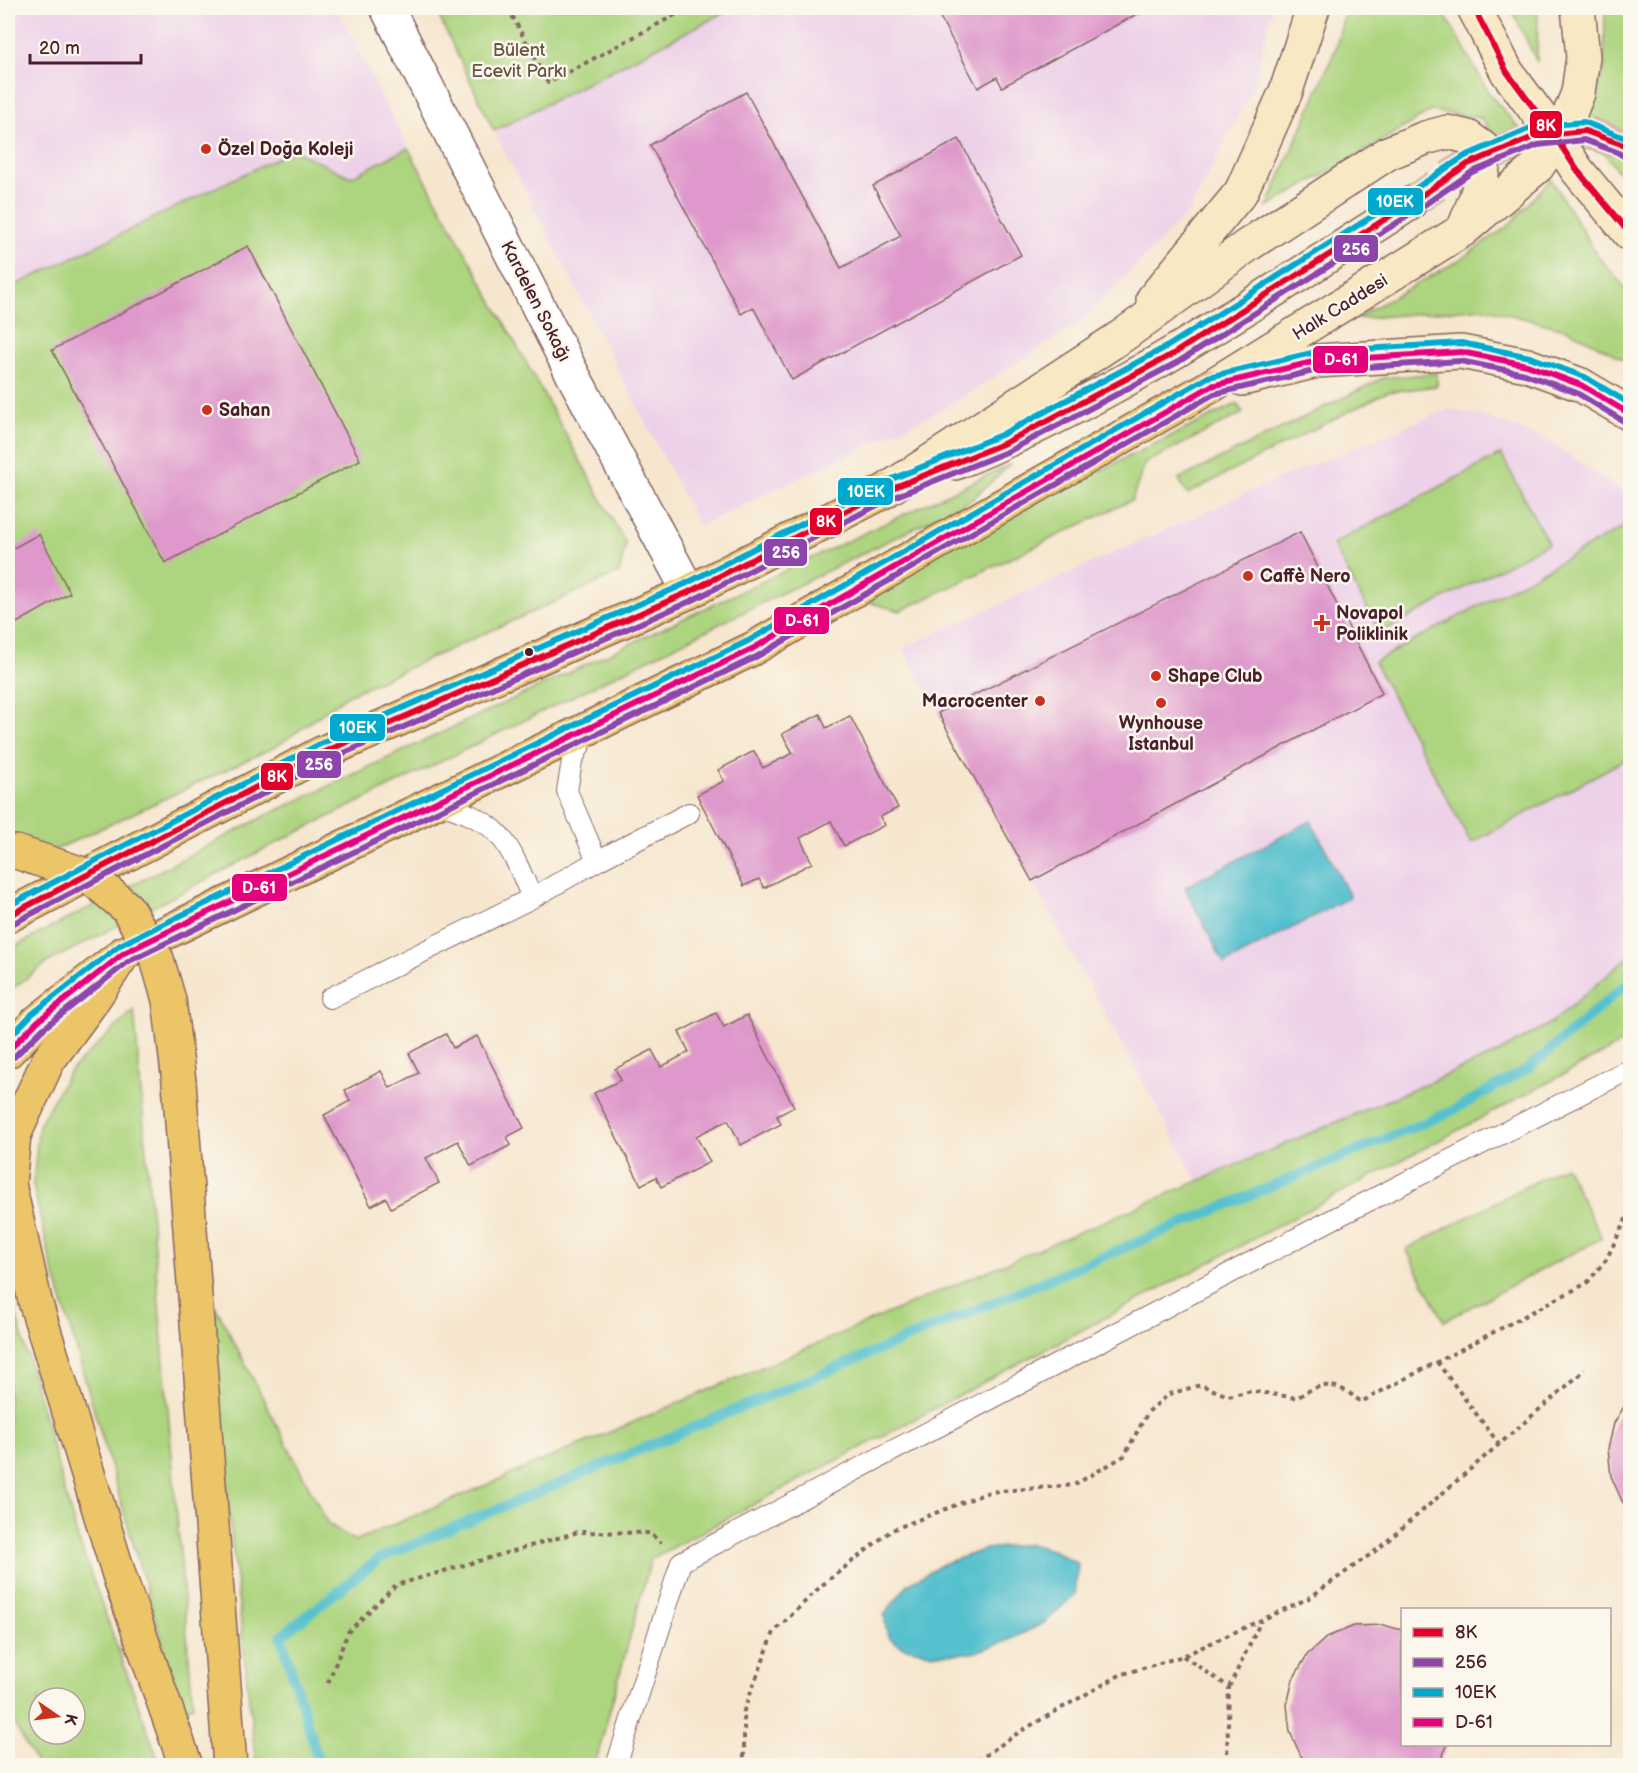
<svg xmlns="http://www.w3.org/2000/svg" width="1638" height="1773" font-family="'Balsamiq Sans',sans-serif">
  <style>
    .built { fill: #edd1e9 }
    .green { fill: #add47f; stroke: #7c7a55; stroke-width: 1.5; fill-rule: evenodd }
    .water { fill: #54c0ce; stroke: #4f707c; stroke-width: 1.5 }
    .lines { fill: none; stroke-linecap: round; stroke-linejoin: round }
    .stream { stroke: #54c0ce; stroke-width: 10 }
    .building { fill: #de98cb }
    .secondary-tunnel { stroke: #d4bead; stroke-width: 33; stroke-dasharray: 33 16; stroke-linecap: butt }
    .service-casing { stroke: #866564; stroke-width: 22 }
    .tertiary-casing { stroke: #866564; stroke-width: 36 }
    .secondary-casing { stroke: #866564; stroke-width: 36 }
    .primary-casing { stroke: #866564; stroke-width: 36 }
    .motorway-casing { stroke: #866564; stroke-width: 36 }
    .path { stroke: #866564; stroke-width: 4; stroke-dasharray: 4.5 4.5; stroke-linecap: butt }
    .service { stroke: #fff; stroke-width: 20 }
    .tertiary { stroke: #fff; stroke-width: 33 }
    .secondary { stroke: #f8e8c3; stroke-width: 33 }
    .primary { stroke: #edc569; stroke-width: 33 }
    .motorway { stroke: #edc569; stroke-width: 33 }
    .motorway-bridge-casing { stroke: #866564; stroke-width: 36; stroke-linecap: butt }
    .motorway-bridge { stroke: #edc569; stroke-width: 33 }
    .bus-1-casing { stroke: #fbf7ec; stroke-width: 10 }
    .bus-2-casing { stroke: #fbf7ec; stroke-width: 10 }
    .bus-3-casing { stroke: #fbf7ec; stroke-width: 10 }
    .bus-4-casing { stroke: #fbf7ec; stroke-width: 10 }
    .bus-1 { stroke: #e4002b; stroke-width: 6 }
    .bus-2 { stroke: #8e44ad; stroke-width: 6 }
    .bus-3 { stroke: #00a9ce; stroke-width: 6 }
    .bus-4 { stroke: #e5007d; stroke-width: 6 }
    .poi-dot { fill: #c8321e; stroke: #fbf7ec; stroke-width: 2 }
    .bus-dot { fill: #4a1f2b; stroke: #fbf7ec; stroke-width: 2 }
    .labels { text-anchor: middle; stroke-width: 5; stroke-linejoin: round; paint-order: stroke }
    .park-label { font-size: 18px; fill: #685544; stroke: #fbf7ec }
    .poi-label { font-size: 18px; font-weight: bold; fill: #4a1f2b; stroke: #fbf7ec; text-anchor: start }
    .street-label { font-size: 18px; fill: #4a1f2b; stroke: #fbf7ec }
    .line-badge { stroke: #fbf7ec; stroke-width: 2 }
    .badge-label { font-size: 16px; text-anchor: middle; font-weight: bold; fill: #fff }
  </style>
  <rect width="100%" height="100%" fill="#fbf7ec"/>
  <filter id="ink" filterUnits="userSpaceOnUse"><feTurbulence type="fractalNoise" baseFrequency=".0167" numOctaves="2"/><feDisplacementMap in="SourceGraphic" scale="12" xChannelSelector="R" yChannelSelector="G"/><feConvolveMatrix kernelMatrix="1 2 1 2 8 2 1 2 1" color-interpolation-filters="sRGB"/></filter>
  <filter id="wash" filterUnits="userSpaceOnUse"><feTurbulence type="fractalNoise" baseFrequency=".008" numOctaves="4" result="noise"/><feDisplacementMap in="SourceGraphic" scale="24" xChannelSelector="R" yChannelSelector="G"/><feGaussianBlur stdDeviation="1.35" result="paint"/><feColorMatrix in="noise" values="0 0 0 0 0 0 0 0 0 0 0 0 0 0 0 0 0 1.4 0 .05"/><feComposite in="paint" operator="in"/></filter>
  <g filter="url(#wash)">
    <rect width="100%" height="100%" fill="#f6e6ce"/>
    <path class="built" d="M8,8H337L408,148L351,177L292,150L8,289Z
      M733,8H1273L1252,89L1190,210L1081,322L947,407L699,526L494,131Z
      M1449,409L1487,417L1549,441L1630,497V956L1554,1021L1498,1053L1198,1182L903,648L1287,475Z"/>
    <path class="green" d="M435,8H733L494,131Z
      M1346,8H1441L1491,96L1527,137L1494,171L1498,139L1480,118L1431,111L1348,161L1267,207L1336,48Z
      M1511,8H1538L1537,62Z
      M1605,8H1630V188L1583,123L1604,70Z
      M408,148L626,544L619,573L348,695L277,746L8,872V289L293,150L351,177Z
      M1551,179L1597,255L1630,294V363L1569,330L1484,308L1354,319L1456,262L1508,226Z
      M1437,373V386L1387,392L1187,494L1179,479L1383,378Z
      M1237,404L1243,413L1145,463L1132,500L900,611L843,595Z
      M1501,454L1548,543L1380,633L1333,544Z
      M1011,464L971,500L280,841L48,962L8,992V950L263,817Z
      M1630,524V757L1471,843L1374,662Z
      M1630,956V1039L651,1559L595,1765H256L205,1286L328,1524L355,1541L1498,1053L1554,1021Z
      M134,1010L193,1706L182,1711L50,1259L33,1185L39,1125L69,1072Z
      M1565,1166L1602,1238L1444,1321L1406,1249Z
      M8,1285L76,1533L160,1765H37L8,1712ZM39,1698H75V1734H39Z"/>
    <path class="water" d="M1311,821L1350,897L1224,964L1185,887Z
      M1030,1544L1055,1551L1078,1564L1075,1594L1046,1622L1005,1642L973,1653L934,1654L903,1647L888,1637L884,1615L908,1584L945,1563L986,1549Z"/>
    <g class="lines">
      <path class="stream" d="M320,1766L281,1636L380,1558L1452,1111L1529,1068L1630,981"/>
    </g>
    <g id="blocks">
      <path class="building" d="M935,8H1148L1002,87L997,77L978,88Z
        M746,92L841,268L901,236L873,186L959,139L1021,255L792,380L753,307L741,314L650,145Z
        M248,246L360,460L165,563L52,350Z
        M1300,532L1382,693L1032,881L938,713Z
        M39,534L70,593L8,628V551Z
        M820,714L826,728L850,716L898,808L880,817L885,825L844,846L831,821L800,838L812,863L764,888L759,879L744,886L697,795L724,781L718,770L754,751L763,768L793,753L782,734Z
        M716,1013L724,1027L747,1015L794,1107L777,1116L781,1124L741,1145L728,1120L696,1136L710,1162L661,1187L656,1177L641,1185L594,1093L621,1080L615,1069L652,1050L661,1067L689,1052L679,1032Z
        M446,1034L453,1048L477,1036L524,1128L507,1137L511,1145L471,1166L458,1141L426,1158L439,1183L391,1208L386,1198L371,1206L324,1115L350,1101L345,1090L381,1071L390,1088L419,1073L409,1053Z
        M1630,1397V1510L1622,1501L1611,1476L1608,1449L1614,1423Z
        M1383,1625L1402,1630V1744H1448L1441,1759L1435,1766H1310L1301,1756L1290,1732L1287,1705L1293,1679L1307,1655L1327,1637L1354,1626Z"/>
    </g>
  </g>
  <g filter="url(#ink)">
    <use href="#blocks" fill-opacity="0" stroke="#866564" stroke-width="1.5"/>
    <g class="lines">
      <path class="secondary-tunnel" d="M1409,204L1468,164L1536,136L1585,131L1621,144L1630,150"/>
      <defs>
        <path id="service" d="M588,730L572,761L567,791L597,861
          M435,802C456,809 485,818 500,836C514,853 523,877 532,898
          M330,998L532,898L597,861L689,813
          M616,1766L681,1562L1335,1218L1630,1069"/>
        <path id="tertiary" d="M387,8L572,373L689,592"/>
        <path id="secondary" d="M1474,8L1507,72L1556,138L1577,170L1630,234
          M1153,299L1241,192L1286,91L1313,8
          M1242,379L1317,361L1461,352L1527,365L1581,385L1630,414
          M1211,386L1463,230L1538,166L1566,123L1578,93L1583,57L1578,8
          M955,463C1116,398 1263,297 1409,204
          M885,491L1122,336L1248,245L1388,153L1425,138L1447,132L1468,137L1483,148C1486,178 1474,202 1463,230"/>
        <path id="primary" d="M8,916L322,753L689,592L885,491
          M8,1051L38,1021L124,953L752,649L1211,386"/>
        <path id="motorway" d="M124,953L88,1007L48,1061L14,1135L9,1184L35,1301L120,1578L186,1766
          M179,1082L230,1766"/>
      </defs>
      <use href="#service" class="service-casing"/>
      <use href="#tertiary" class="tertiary-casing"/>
      <use href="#secondary" class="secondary-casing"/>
      <use href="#primary" class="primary-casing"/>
      <use href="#motorway" class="motorway-casing"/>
      <path class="path" d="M508,8L548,83L688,8
        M1437,1362L1499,1444
        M1183,1656L1229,1687L1227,1758L1231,1766
        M328,1683L348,1632L396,1585L578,1532L650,1533L661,1543
        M1229,1687L1261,1621
        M746,1766L744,1757V1710L774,1632L821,1586L892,1530L989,1492L1074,1485L1124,1456L1148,1412L1169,1394L1201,1385L1228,1396L1252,1391L1297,1398C1323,1380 1337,1382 1361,1402L1587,1283L1606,1260L1630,1211
        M970,1766L1021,1731L1120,1675L1183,1656L1309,1598L1378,1549L1585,1370"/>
      <use href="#service" class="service"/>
      <use href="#tertiary" class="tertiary"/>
      <use href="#secondary" class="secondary"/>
      <use href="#primary" class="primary"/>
      <use href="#motorway" class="motorway"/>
      <defs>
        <path id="motorway-bridge" d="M8,852H16L89,876L127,908L157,959L169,1000L179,1082"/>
      </defs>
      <use href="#motorway-bridge" class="motorway-bridge-casing"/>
      <use href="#motorway-bridge" class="motorway-bridge"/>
      <defs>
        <path id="bus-1" d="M1474,8L1507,72L1556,138L1577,170L1630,234
          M8,916L322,753L689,592L885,491L1005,443L1173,354L1409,204L1468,164L1536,136L1585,131L1621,144L1630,150"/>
        <path id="bus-2" d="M12,924L326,761L693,600L889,499L1009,451L1178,362L1414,212L1472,172L1538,145L1584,140L1617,152L1625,157
          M14,1057L44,1028L129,961L756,657L1214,394L1318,370L1460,361L1525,374L1577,393L1625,422"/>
        <path id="bus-3" d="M8,906L318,745L685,584L882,483L1001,435L1168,346L1404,196L1465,156L1533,127L1584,122L1630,140
          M8,1039L32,1014L120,945L748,641L1208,377L1316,352L1461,343L1530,357L1585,377L1630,404"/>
        <path id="bus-4" d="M8,1051L38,1021L124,953L752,649L1211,386L1317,361L1461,352L1527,365L1581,385L1630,414"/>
      </defs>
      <use href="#bus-1" class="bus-1-casing"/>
      <use href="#bus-2" class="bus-2-casing"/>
      <use href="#bus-3" class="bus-3-casing"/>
      <use href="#bus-4" class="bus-4-casing"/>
      <use href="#bus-1" class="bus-1"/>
      <use href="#bus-2" class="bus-2"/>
      <use href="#bus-3" class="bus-3"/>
      <use href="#bus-4" class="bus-4"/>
    </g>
  </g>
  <g class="poi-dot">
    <circle cx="206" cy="149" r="6"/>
    <circle cx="207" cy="410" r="6"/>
    <circle cx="1248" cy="576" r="6"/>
    <path d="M1319 614h6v6h6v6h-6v6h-6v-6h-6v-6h6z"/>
    <circle cx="1156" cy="676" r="6"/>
    <circle cx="1040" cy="701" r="6"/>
    <circle cx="1161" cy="703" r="6"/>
  </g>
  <circle class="bus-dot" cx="529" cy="652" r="5"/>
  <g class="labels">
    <g class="park-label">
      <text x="519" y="56">Bülent<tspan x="519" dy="21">Ecevit Parkı</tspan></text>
    </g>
    <g class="poi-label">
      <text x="218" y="155">Özel Doğa Koleji</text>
      <text x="219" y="416">Sahan</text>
      <text x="1260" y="582">Caffè Nero</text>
      <text x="1336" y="619">Novapol<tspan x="1336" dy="21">Poliklinik</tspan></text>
      <text x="1168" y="682">Shape Club</text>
      <text x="1028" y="707" text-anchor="end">Macrocenter</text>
      <text x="1161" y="729" text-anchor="middle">Wynhouse<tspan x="1161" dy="21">Istanbul</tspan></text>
    </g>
    <g class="street-label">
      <text transform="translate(536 301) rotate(63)" y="6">Kardelen Sokağı</text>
      <text transform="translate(1340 307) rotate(-32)" y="6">Halk Caddesi</text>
    </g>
  </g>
  <g class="line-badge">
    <rect x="1529" y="110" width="34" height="29" rx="6" fill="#e4002b"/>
    <rect x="1367" y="187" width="57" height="29" rx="6" fill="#00a9ce"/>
    <rect x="1333" y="234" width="46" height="29" rx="6" fill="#8e44ad"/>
    <rect x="1312" y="345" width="57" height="29" rx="6" fill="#e5007d"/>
    <rect x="837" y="477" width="57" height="29" rx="6" fill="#00a9ce"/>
    <rect x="809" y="507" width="34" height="29" rx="6" fill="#e4002b"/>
    <rect x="763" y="538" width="45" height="29" rx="6" fill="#8e44ad"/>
    <rect x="773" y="606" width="57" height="29" rx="6" fill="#e5007d"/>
    <rect x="329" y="713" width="57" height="29" rx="6" fill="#00a9ce"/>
    <rect x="296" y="750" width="46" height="29" rx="6" fill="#8e44ad"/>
    <rect x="260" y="762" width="34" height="29" rx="6" fill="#e4002b"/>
    <rect x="231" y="873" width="57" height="29" rx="6" fill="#e5007d"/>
  </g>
  <g class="badge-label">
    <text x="1546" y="131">8K</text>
    <text x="1395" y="207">10EK</text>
    <text x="1356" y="255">256</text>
    <text x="1341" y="365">D-61</text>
    <text x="866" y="497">10EK</text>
    <text x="826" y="527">8K</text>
    <text x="786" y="558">256</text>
    <text x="802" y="626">D-61</text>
    <text x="358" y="733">10EK</text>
    <text x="319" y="770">256</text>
    <text x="277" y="782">8K</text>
    <text x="259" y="893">D-61</text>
  </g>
  <rect width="1638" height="1773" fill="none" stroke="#fbf7ec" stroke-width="30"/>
  <rect x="1401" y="1608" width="210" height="138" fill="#fbf7ec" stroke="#b4a19f" stroke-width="1.5"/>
  <rect x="1413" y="1628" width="30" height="9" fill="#e4002b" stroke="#b4a19f" stroke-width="1.5"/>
  <text x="1455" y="1638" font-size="18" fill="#4a1f2b">8K</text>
  <rect x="1413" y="1658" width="30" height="9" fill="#8e44ad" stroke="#b4a19f" stroke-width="1.5"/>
  <text x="1455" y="1668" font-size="18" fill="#4a1f2b">256</text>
  <rect x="1413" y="1688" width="30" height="9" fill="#00a9ce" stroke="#b4a19f" stroke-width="1.5"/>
  <text x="1455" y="1698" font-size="18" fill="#4a1f2b">10EK</text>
  <rect x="1413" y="1718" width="30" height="9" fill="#e5007d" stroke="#b4a19f" stroke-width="1.5"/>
  <text x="1455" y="1728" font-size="18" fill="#4a1f2b">D-61</text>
  <g transform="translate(57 1716) rotate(104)"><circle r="28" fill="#fbf7ec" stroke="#b4a19f" stroke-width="1.5"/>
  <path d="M0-4.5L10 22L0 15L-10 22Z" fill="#c8321e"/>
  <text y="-9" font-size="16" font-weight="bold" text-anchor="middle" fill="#4a1f2b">K</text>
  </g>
  <path d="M30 54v9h111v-9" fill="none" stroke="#4a1f2b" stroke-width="3"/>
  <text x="39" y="54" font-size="18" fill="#4a1f2b" stroke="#fbf7ec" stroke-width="4.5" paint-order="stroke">20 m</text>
</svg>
